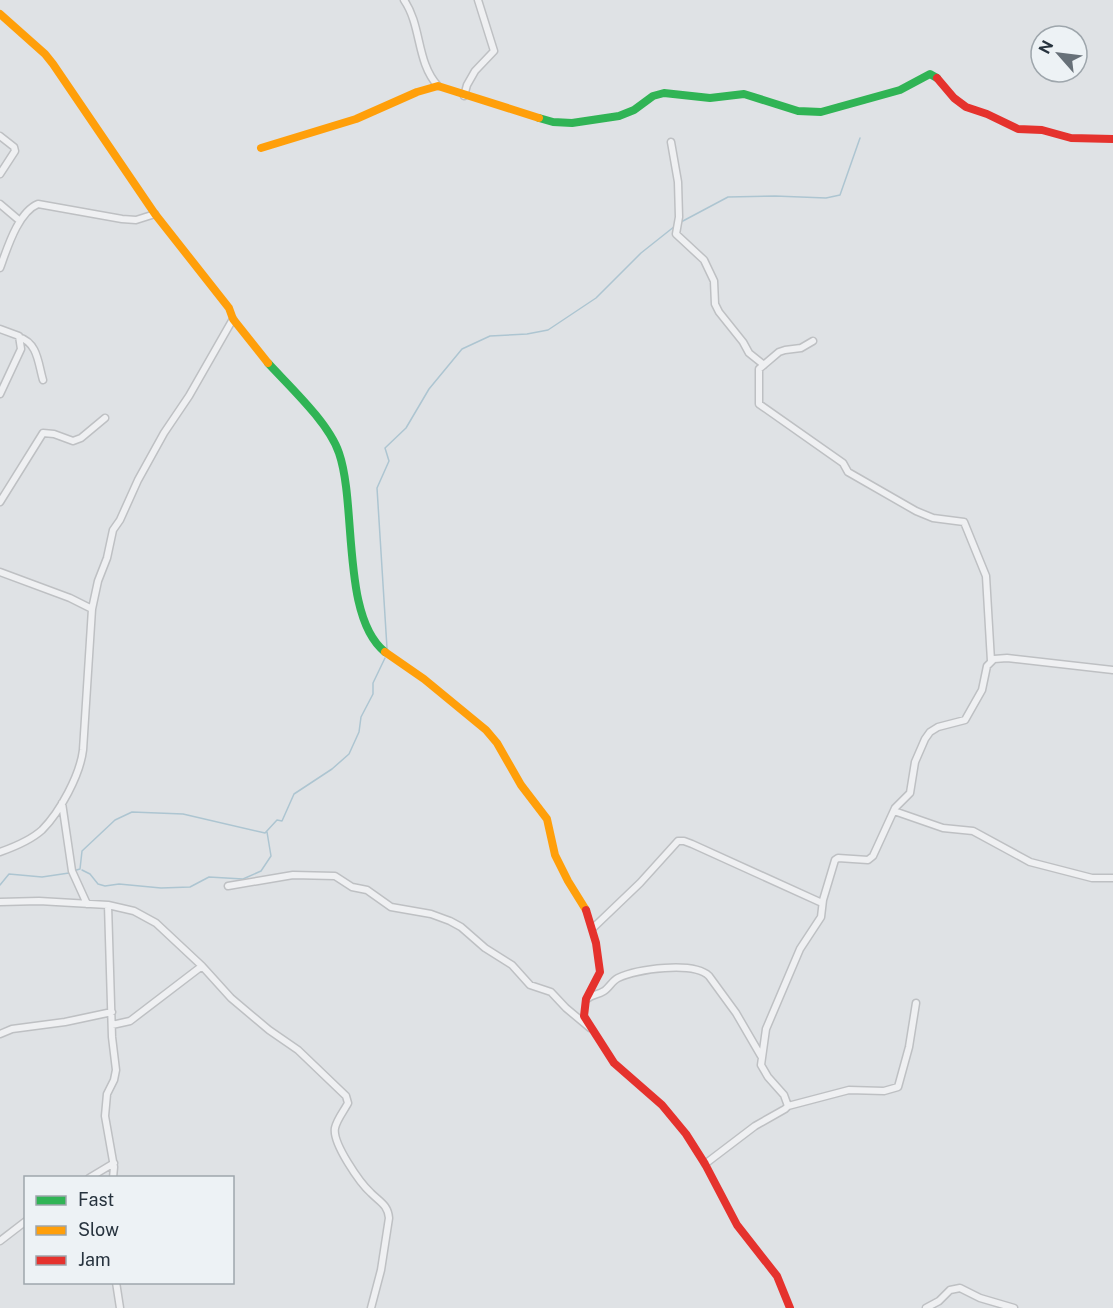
<svg xmlns="http://www.w3.org/2000/svg" width="1113" height="1308" font-family="'Public Sans',sans-serif">
  <style>
    .lines { fill: none; stroke-linecap: round; stroke-linejoin: round }
    .stream { stroke: #adc5d1; stroke-width: 1.5 }
    .street-casing { stroke: #bec0c3; stroke-width: 9 }
    .street { stroke: #eff0f2; stroke-width: 6 }
    .fast { stroke: #30b455; stroke-width: 8 }
    .slow { stroke: #ff9f0a; stroke-width: 8 }
    .jam { stroke: #e5322d; stroke-width: 8 }
  </style>
  <rect width="100%" height="100%" fill="#dfe2e5"/>
  <g class="lines">
    <path class="stream" d="M681,222L728,197L775,196L826,198L840,195L860,138
      M387,648L377,488L389,461L385,448L406,428L429,389L462,349L490,336L527,334L548,330L596,298L641,253L675,226
      M82,870L90,874L98,884L105,886L119,884L161,888L190,887L209,877L243,879L261,871L271,856L267,832
      M73,871L80,869L82,851L115,820L132,812L183,814L265,833L277,820L282,821L294,794L332,769L349,754L359,732L361,717L373,694V683L385,658
      M0,885L9,874L42,877L69,873"/>
    <defs>
      <path id="street" d="M404,0C422,26 416,62 438,86
        M464,96L467,85L475,71L494,51L478,0
        M0,136L14,147L15,151L0,174
        M671,142L678,182L679,217L676,234L704,260L714,281L715,304L719,312L743,342L749,353L764,365
        M0,204L20,221
        M0,268C7,249 18,212 38,204L122,219L136,220L155,214
        M0,329L19,336L21,349L0,394
        M19,337C38,343 38,363 43,380
        M813,341L801,348L785,350L779,352L759,369V404L843,463L848,472L916,511L933,518L964,522L986,576L991,661
        M0,502L43,433L54,434L73,441L81,438L105,418
        M0,572L70,598L92,609
        M62,803L72,871L87,904
        M894,811L943,828L973,831L1030,862L1092,878H1113
        M0,852C14,847 31,840 42,830C60,812 80,775 83,750L92,609L98,581L107,558L113,530L120,520L138,480L164,433L189,396L233,319
        M228,886L293,875L335,876L352,887L367,890L391,907L431,914L450,921L461,927L485,948L512,965L530,985L551,992L566,1008L590,1028
        M0,902L39,901L108,905L134,911L156,923L202,966L231,998L269,1030L298,1050L346,1096L348,1103C344,1111 337,1119 335,1128C332,1143 360,1183 371,1193C380,1202 388,1205 389,1218L381,1270L371,1308
        M108,905L112,1037L116,1070L114,1080L107,1094L105,1116L114,1167L113,1178
        M593,928L640,883L678,841H684L692,844L822,903
        M587,999C592,994 598,995 604,991C609,988 612,981 618,978C637,969 693,961 709,976L736,1013L761,1056
        M112,1025L130,1021L202,966
        M0,1034L12,1029L65,1022L112,1012
        M788,1106L849,1090L884,1091L898,1087L909,1047L916,1003
        M705,1164L755,1126L785,1109L788,1106L784,1095L768,1077L761,1065L766,1029L800,949L821,917L823,900L835,860L838,858L868,860L873,856L895,808L910,793L915,762L925,739L930,732L938,727L965,720L982,690L987,666L994,659L1007,658L1113,670
        M89,1178L114,1163
        M0,1241L26,1221
        M116,1282L120,1308
        M926,1308L939,1301L950,1290L960,1288L980,1298L1014,1308"/>
    </defs>
    <use href="#street" class="street-casing"/>
    <use href="#street" class="street"/>
    <path class="fast" d="M539,118L553,122L572,123L619,116L634,110L653,96L664,93L710,98L744,94L798,111L821,112L900,90L930,74L937,78
      M268,363C290,387 329,423 339,453C357,505 341,617 385,652"/>
    <path class="slow" d="M0,14L45,54L53,64L155,214L229,308L233,319L268,363
      M261,148L356,119L417,92L438,86L539,118
      M385,652L424,679L486,730L497,743L521,785L547,819L555,855L568,881L586,910"/>
    <path class="jam" d="M937,78L954,98L966,107L987,114L1018,129L1042,130L1071,138L1113,139
      M586,910L596,943L600,972L586,999L584,1016L614,1063L662,1105L686,1134L705,1164L737,1225L777,1276L790,1308"/>
  </g>
  <rect x="24" y="1176" width="210" height="108" fill="#edf2f5" stroke="#9ea6ac" stroke-width="1.5"/>
  <rect x="36" y="1196" width="30" height="9" fill="#30b455" stroke="#9ea6ac" stroke-width="1.5"/>
  <text x="78" y="1206" font-size="18" fill="#27333e">Fast</text>
  <rect x="36" y="1226" width="30" height="9" fill="#ff9f0a" stroke="#9ea6ac" stroke-width="1.5"/>
  <text x="78" y="1236" font-size="18" fill="#27333e">Slow</text>
  <rect x="36" y="1256" width="30" height="9" fill="#e5322d" stroke="#9ea6ac" stroke-width="1.5"/>
  <text x="78" y="1266" font-size="18" fill="#27333e">Jam</text>
  <g transform="translate(1059 54) rotate(298)"><circle r="28" fill="#edf2f5" stroke="#9ea6ac" stroke-width="1.5"/>
  <path d="M0-4.5L10 22L0 15L-10 22Z" fill="#677078"/>
  <text y="-9" font-size="16" font-weight="bold" text-anchor="middle" fill="#27333e">N</text>
  </g>
</svg>
